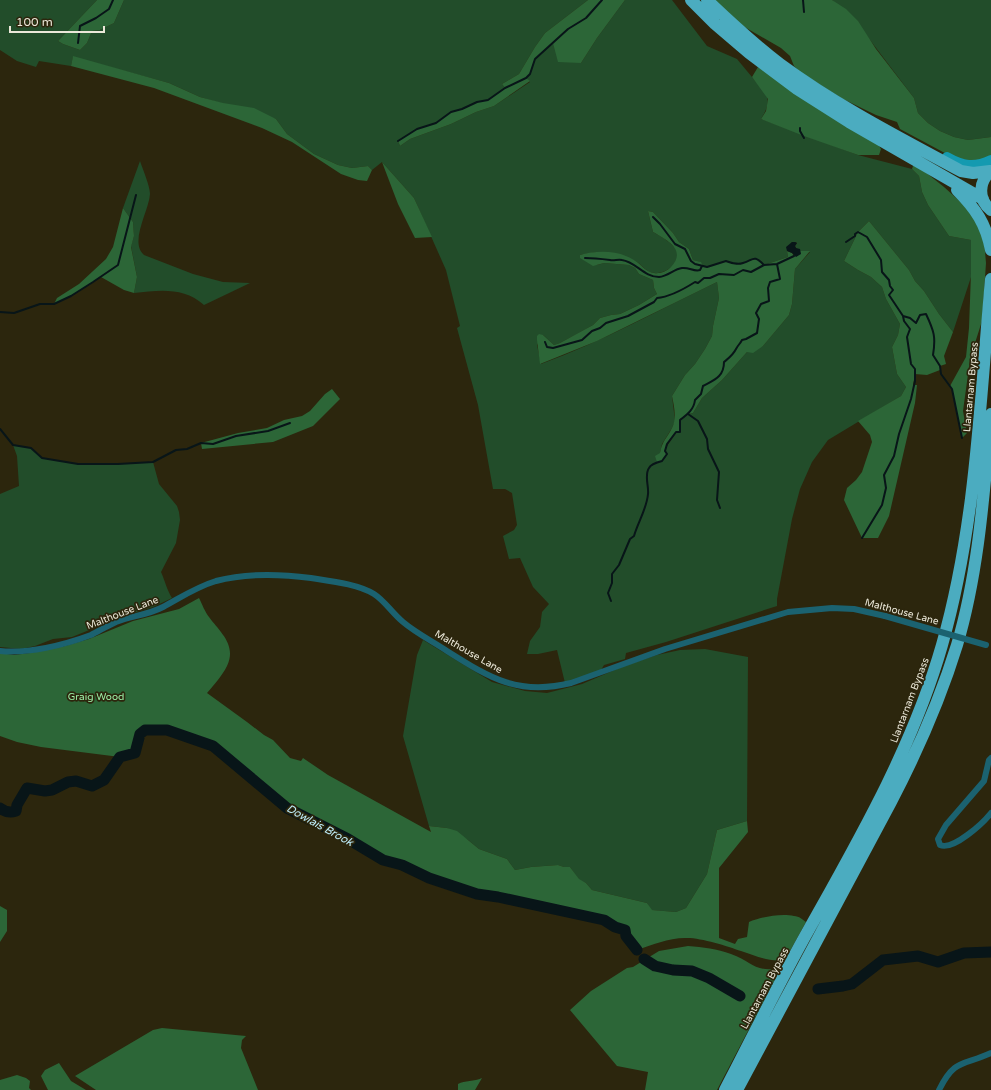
<svg xmlns="http://www.w3.org/2000/svg" width="991" height="1090" font-family="'Varela Round',sans-serif">
  <style>
    .green { fill: #224d2a; fill-rule: evenodd }
    .forest { fill: #2c6637 }
    .water { fill: #081518 }
    .lines { fill: none; stroke-linecap: round; stroke-linejoin: round }
    .stream { stroke: #081518; stroke-width: 2 }
    .river { stroke: #081518; stroke-width: 11 }
    .street { stroke: #1b6270; stroke-width: 6 }
    .primary { stroke: #149ab0; stroke-width: 10 }
    .highway { stroke: #4bacc0; stroke-width: 12 }
    .street-bridge { stroke: #1b6270; stroke-width: 6 }
    .labels { text-anchor: middle; stroke-width: 3.5; stroke-linejoin: round; paint-order: stroke }
    .street-label { font-size: 10px; fill: #ebe8d9; stroke: #2c260d }
    .park-label { font-size: 10px; fill: #9ef1a9; stroke: #2c260d }
    .water-label { font-size: 11px; font-style: italic; fill: #beedfa; stroke: #2c260d }
  </style>
  <rect width="100%" height="100%" fill="#2c260d"/>
  <path class="green" d="M0,0H97L58,41L63,44L80,50L87,43L92,31L100,30L114,23L124,0H588L545,33L535,47L519,74L502,84L505,88L488,100L477,102L462,109L451,112L436,123L417,129L398,141L400,146L410,139L451,124L476,112L494,106L530,82L526,78L530,74L535,59L553,43L581,63L597,38L625,0H672L707,46L737,59L766,94C770,103 766,111 761,119L858,155L912,169L919,176L922,192L928,205L949,236L971,240V277L953,332L939,314L924,291L915,281L909,270L869,221L858,232L844,261L858,270L871,277L882,287L886,299L900,324L898,335L892,347L897,374L906,387L901,396L828,440L812,462L800,489L792,519L777,599V606L666,642L626,653L625,659L604,665L601,670L565,683L557,650L538,654H527L530,641L540,627L542,612L549,604L533,587L520,558L509,559L503,536L514,530L517,525L512,493L505,489H493L478,405L457,328L460,326L446,270L414,198L382,162L372,170L368,166L352,168L338,165L314,154L287,134L276,119L200,97L169,83L73,57L71,66L39,61L36,67L17,61L0,50ZM648,211L653,212L673,233L679,242L689,249L693,260L700,262L703,266L707,267L726,261C732,263 737,265 743,263C754,260 753,254 764,265L788,257L787,251L792,242H795L797,243L795,246L796,248L800,251L810,252L795,269L792,304L789,315L763,346L747,352L722,380L702,398L693,413L688,414L680,420C681,431 669,440 665,451L660,453L662,444L672,428L675,421L672,396L685,375L695,364L705,349L712,336L713,326L719,298L717,282C658,310 602,342 541,364L537,345L543,335L554,345L560,343L577,334L593,325L600,318L611,315L620,314L639,305L657,294L654,288L653,280L639,274L635,268L629,265L604,263L597,265L580,255C599,250 607,252 625,258C629,259 634,260 637,262C643,266 647,273 655,273C665,274 680,264 678,254C677,245 660,236 653,232Z
    M832,0H991V137L968,140L954,137L940,131L928,123L918,113L914,98L867,36Z
    M140,161C143,170 150,186 150,194C149,211 129,242 144,255L193,274L223,282L250,283L204,305C184,287 160,290 134,293L137,277L131,246L134,236L133,222L123,208Z
    M13,445L31,448L42,458L78,464H118L153,462L159,484L177,506L179,512L180,520L176,543L161,572C165,581 167,590 172,598L153,607L124,616L72,637L53,639L35,646L21,649L0,647V494L19,486L17,456Z
    M423,640L492,682L525,691L547,693L582,684L624,666L657,655L680,650L705,649L748,657L747,821L717,830L707,874L686,908L676,912L651,910L647,903L592,890L586,883L579,880L570,867H564L558,865L531,867L515,870L507,859L479,849L468,840L447,828L429,826L403,736L417,655Z"/>
  <path class="forest" d="M97,0H124L114,23L100,30L92,31L87,43L80,50L63,44L58,41Z
    M588,0H625L597,38L581,63L558,62L553,43L535,59L530,74L526,78L530,81L494,106L476,112L451,124L410,139L400,146L398,141L417,129L436,123L451,112L462,109L477,102L488,100L505,88L502,84L519,74L535,47L545,33Z
    M713,0H832L846,9L858,21L876,49L914,98L918,113L928,123L940,131L954,137L968,140L991,137V157L980,161L956,159L900,129L897,122L876,115L843,99L800,72L794,66L790,56L781,48L741,25Z
    M73,56L169,83L200,97L223,103L254,108L276,119L287,134L314,154L338,165L352,168L368,166L372,170L367,181L358,180L341,174L292,142L262,128L154,88L71,66Z
    M758,67L878,144L881,149L879,155H858L804,136L761,119L766,111L768,99L752,77Z
    M382,162L414,198L432,237L415,238L398,204Z
    M914,163L944,187L965,206L979,223L984,240L986,263L982,321L975,343L969,367L963,411L967,433L962,438L952,390L950,386L966,357L969,328L971,273V240L949,236L928,205L922,192L919,176L912,169Z
    M123,208L133,222L134,236L131,247L137,277L134,293L124,290L101,277L71,296L54,304L57,298L79,284L106,259L113,247Z
    M648,211L653,212L673,233L679,242L689,249L693,260L701,262L703,266L707,267L726,261C732,263 737,265 743,263C755,260 753,254 764,265L788,257L787,251L792,253L794,256L800,251H810L795,269L792,304L789,315L763,346L753,353L747,352L722,380L702,398L693,413L688,414L680,419V432H676L667,444L665,451L667,454L662,461L657,462L655,456L660,453C662,441 667,438 672,428C677,418 674,406 672,396L685,375L695,364L705,349L712,336L713,326L719,298L717,282L597,341L540,364L537,340V336L539,334L543,335L554,345L560,343L593,325L600,318L611,315L620,314L639,305L657,294L654,288L653,280L639,274L635,268L629,265L604,263L593,266L580,258V255C598,250 621,250 637,262C642,266 647,272 654,273C660,274 667,271 671,267C687,250 667,240 653,232Z
    M869,221L909,270L915,281L924,291L939,314L953,332L944,356L946,364L940,366V370L927,375L915,374L913,385H917L915,403L889,516L878,538H862L844,500L847,488L856,480L862,472L872,442L870,435L858,421L901,396L906,387L897,374L892,347L898,335L900,324L886,299L882,287L871,277L858,270L844,261L858,232Z
    M332,389L340,399L313,426L273,442L202,449L201,443L238,433L267,428L284,420L302,416L310,411L325,394Z
    M199,598C202,604 205,612 209,617C220,632 237,645 227,666C222,676 214,685 207,693L247,722L264,735L273,740L290,758L301,761L303,758L328,775L431,832L429,826L447,828L457,831L479,849L507,859L515,870L531,867L558,865L564,867H570L579,879L586,883L592,890L647,903L652,910L676,912L686,908L707,874L717,830L747,821L748,832L719,868V938L735,944L738,939L747,937L749,922C761,917 781,913 794,916C799,916 803,920 806,922L785,960C768,962 756,956 741,951C727,946 699,937 685,938C668,938 652,945 637,950L626,936L625,930L615,927L604,920L498,897L477,894L429,878L402,866L383,860L348,839L287,808L213,746L167,730H145L140,734L135,753L120,757L41,747L17,742L0,736V653L14,655L30,653L65,646L89,639L133,621L179,609Z
    M0,906L7,910V931L0,942Z
    M688,946C703,947 717,949 731,954C753,962 754,973 781,968L717,1090H645L648,1072L617,1066L570,1010L591,991L627,968L633,967L659,951Z
    M162,1028L246,1036L242,1040L241,1048L258,1090H96L75,1076L153,1030Z
    M59,1063L71,1081L86,1090H48L41,1076L45,1070Z
    M17,1075L26,1078L30,1081L29,1088L31,1090H0V1080Z
    M482,1078L475,1090H458V1084C465,1080 474,1082 482,1078Z"/>
  <path class="water" d="M792,242H795L797,243L795,246L796,248L800,249L801,254L796,257L792,253L787,251L786,247Z"/>
  <g class="lines">
    <path class="stream" d="M803,0L804,12
      M78,43L80,26L96,18L109,9L113,0
      M800,128V131L804,138
      M398,141L417,129L436,123L451,112L462,109L477,102L488,100L505,88L526,78L530,74L535,59L568,29L586,18L602,0
      M653,217L660,224L675,244L685,249L691,261L695,264L707,267L726,261C732,263 737,265 743,263C754,260 753,254 764,265
      M846,242L855,236V234L858,232L867,237L881,260L882,272L889,280L890,286L893,290L889,295L903,316L910,318L916,323L920,315L926,314C934,331 936,337 933,355L940,366L941,374L952,389L962,438
      M585,258C593,258 602,259 610,260C614,261 618,259 622,260C636,262 644,277 659,277C668,276 674,269 682,268C689,267 694,272 700,270L702,266
      M0,312L14,313L40,304H54L71,296L93,282L118,265L136,195
      M545,342L547,347L553,348L582,340L592,331L600,328L606,323L628,316L654,302L657,298C670,297 684,289 695,282L698,283L704,278H710L719,274L734,275L743,270L751,272L764,265L777,264L794,256
      M688,414L698,421L707,439L708,449L719,472L717,500L720,508
      M0,429L13,445L31,448L42,458L78,464H118L153,462L176,450L187,449L201,443L213,444L236,436L268,431L290,423
      M862,538L882,505L886,488L884,475L894,456L899,434L911,399L915,381V369L911,364L907,337L910,329L904,321L903,316
      M611,601L608,593L612,583V574L619,565L630,539L634,536C638,522 647,508 648,494C649,486 644,475 649,468C651,464 658,462 662,461L667,454L665,451L667,444L676,432H680V420C688,414 694,409 695,400L701,394L703,386C714,380 724,377 724,362C730,357 733,355 736,349C738,345 740,344 742,340L746,339L757,333L759,319L756,313L761,304L769,301L768,288L770,282L780,279L777,264"/>
    <path class="river" d="M0,808C5,812 10,813 16,811L17,805L27,788L45,791L52,790L68,782L76,781L92,786L104,780L120,757L135,753L140,734L145,730H167L213,746L287,808L348,839L383,860L402,865L429,878L477,894L498,897L604,920L615,927L625,930L626,936L637,950
      M644,959L655,966L673,970L692,971L709,978L740,996
      M818,989L843,986L852,984L883,960L918,956L938,962L964,953L991,952"/>
    <path class="street" d="M0,651C28,654 64,645 91,635C99,631 107,626 116,622C131,616 148,615 163,607C180,598 196,587 216,581C246,573 280,574 311,578C330,581 358,584 374,594C385,601 392,613 403,622C416,633 432,641 447,651C490,678 518,696 571,683L665,649L788,612L832,608L854,609L885,616
      M991,758L989,760L984,781L946,825L938,839L940,845C953,851 983,823 991,813
      M939,1090C955,1058 963,1066 991,1053"/>
    <path class="primary" d="M947,157C963,166 974,168 991,160"/>
    <path class="highway" d="M691,0L715,24L749,53L797,89L849,122L983,199
      M707,0C730,22 754,44 780,64C837,106 900,138 961,171L973,173L990,171
      M991,171C979,181 977,199 991,210
      M957,190C976,209 986,224 991,250
      M725,1090C751,1040 776,989 803,940C856,845 912,750 942,645C976,526 980,402 991,279
      M737,1090L891,802C917,752 940,700 957,645C979,571 984,491 991,414"/>
    <path class="street-bridge" d="M885,616L986,645"/>
  </g>
  <g class="labels">
    <g class="street-label">
      <text transform="translate(970 387) rotate(-85)" y="4">Llantarnam Bypass</text>
      <text transform="translate(902 611) rotate(15)" y="4">Malthouse Lane</text>
      <text transform="translate(122 612) rotate(-21)" y="4">Malthouse Lane</text>
      <text transform="translate(469 651) rotate(30)" y="4">Malthouse Lane</text>
      <text transform="translate(909 700) rotate(-69)" y="4">Llantarnam Bypass</text>
      <text transform="translate(764 988) rotate(-62)" y="4">Llantarnam Bypass</text>
    </g>
    <g class="park-label">
      <text x="96" y="700">Graig Wood</text>
    </g>
    <g class="water-label">
      <text transform="translate(320 825) rotate(29)" y="4">Dowlais Brook</text>
    </g>
  </g>
  <path d="M10 26v6h94v-6" fill="none" stroke="#ebe8d9" stroke-width="2"/>
  <text x="16" y="26" font-size="12" fill="#ebe8d9" stroke="#2c260d" stroke-width="3" paint-order="stroke">100 m</text>
</svg>
